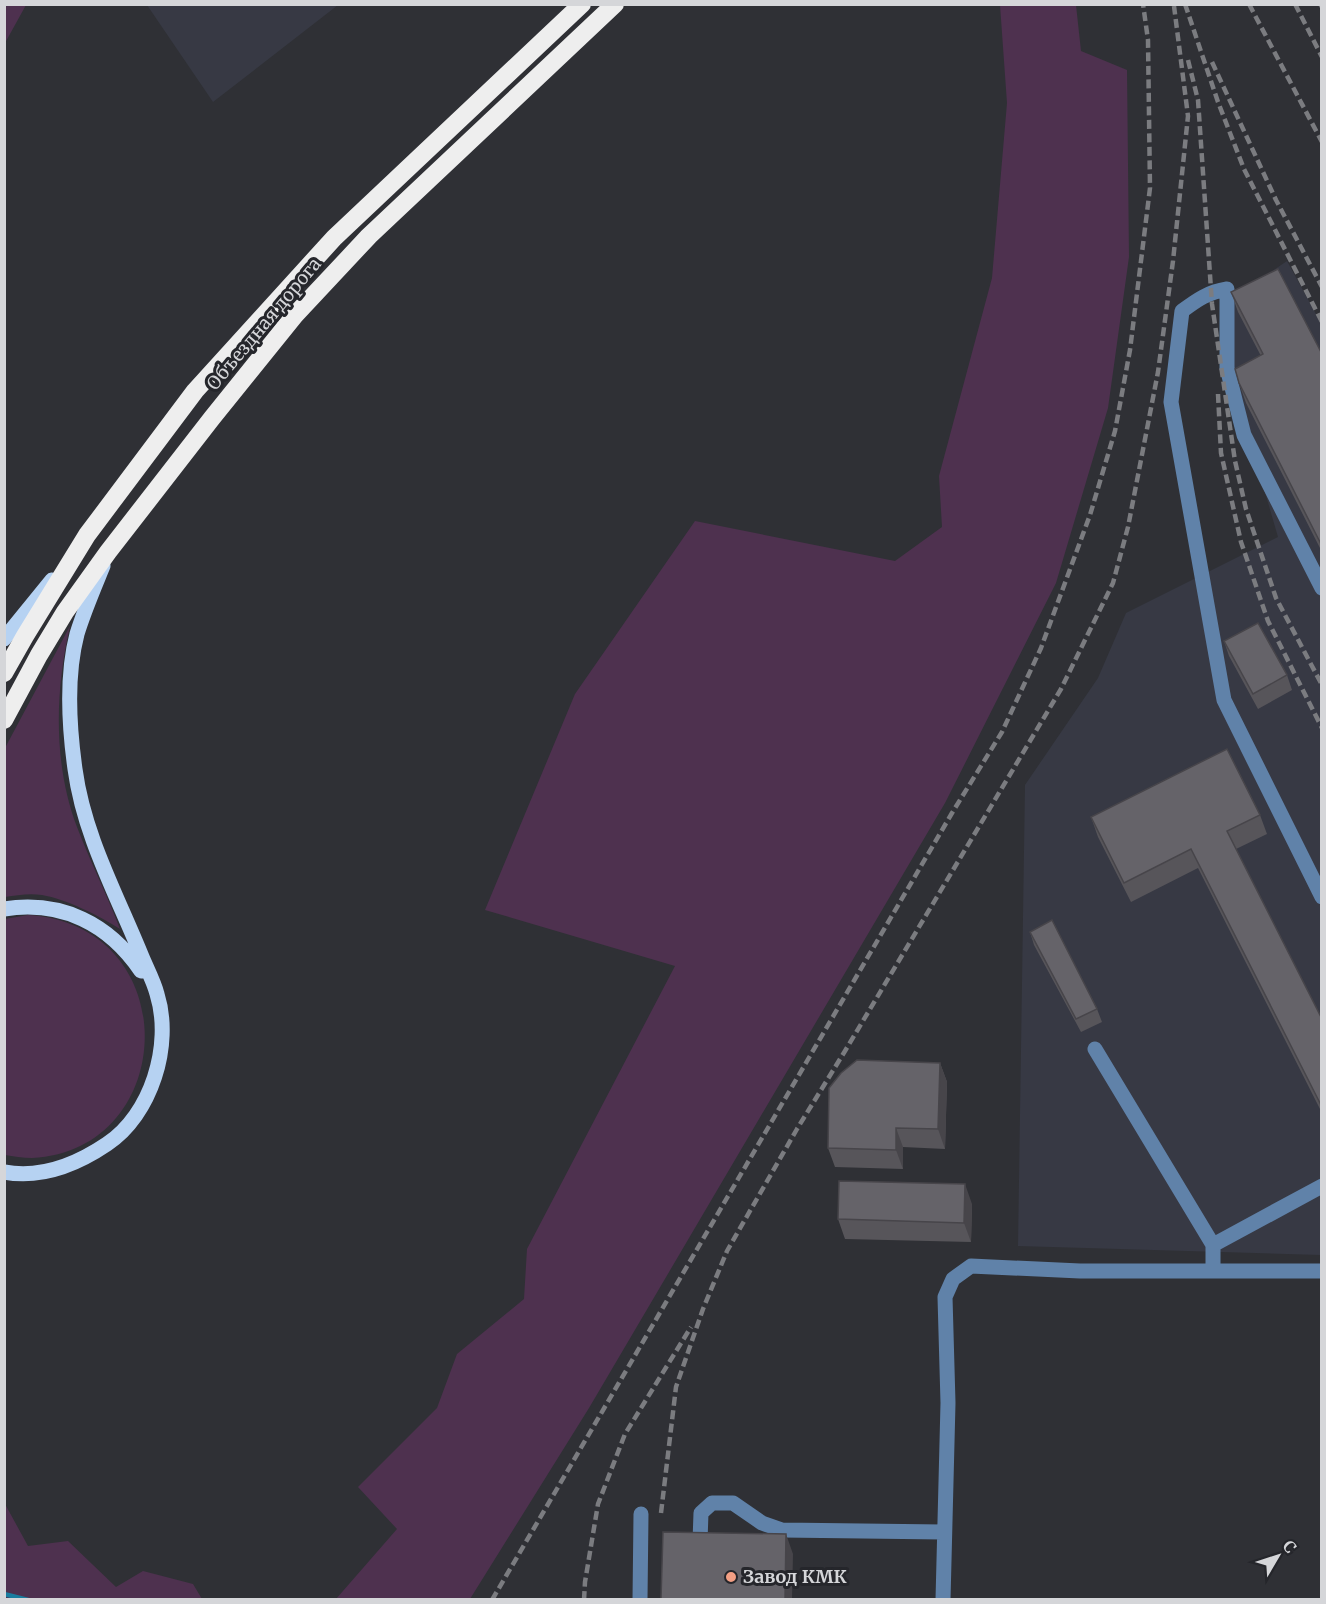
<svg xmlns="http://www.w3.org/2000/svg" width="1326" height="1604" font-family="Merriweather,serif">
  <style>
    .built { fill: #373944 }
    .green { fill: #4e314f }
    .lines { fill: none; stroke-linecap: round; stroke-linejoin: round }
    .stream { stroke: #1a7d9f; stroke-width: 4.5 }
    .minor { stroke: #6082a9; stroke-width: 15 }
    .major { stroke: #b6d2f2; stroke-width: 15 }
    .highway { stroke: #eee; stroke-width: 18 }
    .rail { stroke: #7b7c80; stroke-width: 4.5; stroke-dasharray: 9 4.5; stroke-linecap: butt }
    .wall { fill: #57555a }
    .shaded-wall { fill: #47454a }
    .building { fill: #656369; stroke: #47454a; stroke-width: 1.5 }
    .poi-dot { fill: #f39f84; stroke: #25262b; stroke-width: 2 }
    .labels { text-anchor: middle; stroke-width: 6; stroke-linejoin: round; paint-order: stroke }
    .street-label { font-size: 18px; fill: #d5d6d9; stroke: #25262b }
    .poi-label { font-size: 18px; font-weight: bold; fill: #d5d6d9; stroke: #25262b; text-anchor: start }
  </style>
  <rect width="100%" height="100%" fill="#2f3035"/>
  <path class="built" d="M147,5H338L213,102Z
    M1287,261L1322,325L1321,1255L1018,1246L1025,785L1098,678L1126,613L1278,537L1231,375L1235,296Z"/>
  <path class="green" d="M5,4L26,5L5,43L4,5Z
    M1000,5H1076L1081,51L1127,70L1129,257L1108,408L1056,583L945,803L589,1408L470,1599H336L397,1529L358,1487L437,1408L457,1354L524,1299L527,1249L675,966L485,910L575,694L695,521L895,561L942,527L939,476L992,278L1007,103Z
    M70,626C55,691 53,764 77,827C90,861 107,895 120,929C100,916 66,899 42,895C30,893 17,895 5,897V748Z
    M28,915C187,925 179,1151 32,1158C23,1158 13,1156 5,1155V919Z
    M5,1504L28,1546L68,1541L116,1587L143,1571L193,1584L202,1599H5Z"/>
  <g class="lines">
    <path class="stream" d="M4,1594L28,1600"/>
    <path class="minor" d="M1322,588L1244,435L1227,368V289C1208,292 1197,300 1182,311L1171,402L1224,700L1322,897
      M1095,1049L1213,1245
      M1213,1271V1245L1322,1186
      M700,1541L701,1513L712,1503H733L762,1523L782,1530L943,1532
      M640,1600L641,1514
      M943,1600L948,1403L945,1297L953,1279L971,1266L1080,1271H1322"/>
    <path class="major" d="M4,639L52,580
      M4,909C62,900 109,924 141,971
      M4,1172C42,1179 76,1165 107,1144C151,1115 173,1045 157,994C154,982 147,969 142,957C117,895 84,836 75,769C69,726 66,676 77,634C84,611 94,588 103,566"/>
    <path class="highway" d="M4,673L25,636L87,535L195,391L334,238L582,4
      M4,720L39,655L65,612L108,552L212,418L295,315L369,236L615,4"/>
    <path class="rail" d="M1185,4L1218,102L1244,169L1322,322
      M1249,4L1322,142
      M1295,4L1322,57
      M1320,4L1322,7
      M1188,60L1198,100L1212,304L1235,461L1246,509L1276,598L1322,685
      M1212,62L1276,200L1322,287
      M1218,394L1221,453L1241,542L1268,621L1322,728
      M661,1513L676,1387L703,1309L727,1251L797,1129L845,1051L1061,689L1113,583L1128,527L1158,372L1173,261L1188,116L1174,6
      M492,1600L952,813L1002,732L1041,648L1090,515L1115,431L1130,350L1150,188L1148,40L1143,4
      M584,1600L585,1582L598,1504L625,1434L691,1327"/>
  </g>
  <path class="wall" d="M1231,292L1322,354V552L1246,403L1239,383L1261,356L1238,312Z
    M1224,641L1287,675L1292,690L1258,709L1229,656Z
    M1260,815L1267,834L1236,849L1322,1019V1113L1198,868L1131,902L1098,837L1091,817Z
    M1030,932L1097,1009L1102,1022L1081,1032L1034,945Z
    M940,1063L947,1082L945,1149L903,1147V1169L835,1167L828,1148Z
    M972,1204L971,1242L845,1239L838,1219Z"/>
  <path class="shaded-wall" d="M940,1063L947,1082L945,1149L938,1129Z
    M896,1128L903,1147V1169L896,1150Z
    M965,1184L972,1204L971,1242L964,1223Z
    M786,1534L793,1554L792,1599H785Z"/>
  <path class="building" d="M1278,269L1322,354V546L1239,383L1235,369L1263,354L1231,292Z
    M1258,623L1287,675L1253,694L1224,641Z
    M1227,749L1260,815L1227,831L1322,1019V1107L1191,849L1124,883L1091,817Z
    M1052,920L1097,1009L1076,1019L1030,932Z
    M857,1060L940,1063L938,1129L896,1128V1150L828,1148L829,1088L841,1073Z
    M839,1181L965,1184L964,1223L838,1219Z
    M663,1532L786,1534L785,1599H661Z"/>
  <circle class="poi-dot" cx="731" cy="1577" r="6"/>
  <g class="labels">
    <g class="street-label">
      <text transform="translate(264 324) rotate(-50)" y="6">Объездная дорога</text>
    </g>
    <g class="poi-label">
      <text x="743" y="1583">Завод КМК</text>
    </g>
  </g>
  <rect width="1326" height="1604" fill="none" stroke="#d5d6d9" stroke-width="12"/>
  <g transform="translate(1278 1556) rotate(51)" stroke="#25262b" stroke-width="4.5" paint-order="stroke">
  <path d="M0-4.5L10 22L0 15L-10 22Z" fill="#d5d6d9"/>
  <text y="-9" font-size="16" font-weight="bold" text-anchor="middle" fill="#d5d6d9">С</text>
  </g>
</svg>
